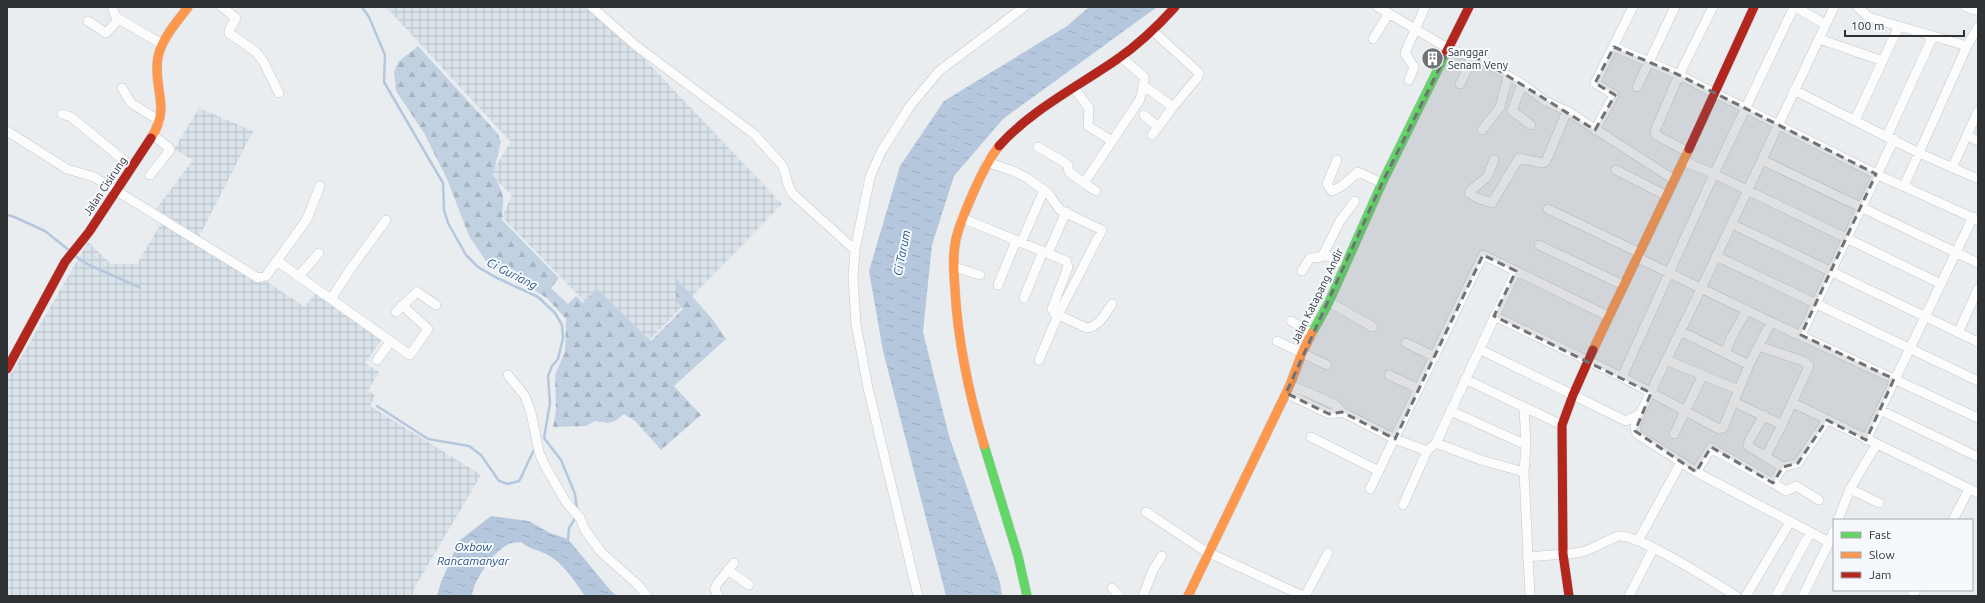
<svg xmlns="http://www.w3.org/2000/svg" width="1985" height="603" font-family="Ubuntu,sans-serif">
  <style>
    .industrial { fill: url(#industrial-grid) }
    .forest { fill: url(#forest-firs) }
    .water { fill: url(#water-ripples) }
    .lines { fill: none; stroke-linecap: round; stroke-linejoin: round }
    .stream { stroke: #b4c7dc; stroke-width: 2.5 }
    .street-casing { stroke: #c5c8ca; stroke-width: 10 }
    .fast-casing { stroke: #c5c8ca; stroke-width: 10 }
    .slow-casing { stroke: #c5c8ca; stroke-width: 10 }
    .jam-casing { stroke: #c5c8ca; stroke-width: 10 }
    .street { stroke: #fcfcfd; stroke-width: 9 }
    .fast { stroke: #63d668; stroke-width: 9 }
    .slow { stroke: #ff974d; stroke-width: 9 }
    .jam { stroke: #b3261e; stroke-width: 9 }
    .marked { fill: #707376; fill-opacity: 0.2; stroke: #707376; stroke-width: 3; stroke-dasharray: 8 5; stroke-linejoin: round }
    .labels { text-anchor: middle; stroke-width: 4; stroke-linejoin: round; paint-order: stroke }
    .poi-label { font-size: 11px; fill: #2f3234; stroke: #f5f9fe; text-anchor: start }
    .street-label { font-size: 11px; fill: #2f3234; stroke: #f5f9fe }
    .water-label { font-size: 12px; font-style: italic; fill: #2e557d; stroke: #f5f9fe }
  </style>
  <defs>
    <pattern id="industrial-grid" width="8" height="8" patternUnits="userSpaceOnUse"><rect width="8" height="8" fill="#dae2ea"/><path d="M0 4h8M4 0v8" fill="none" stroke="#bbc2c9"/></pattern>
    <pattern id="forest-firs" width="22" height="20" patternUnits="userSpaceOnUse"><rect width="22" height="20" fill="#c1d1e2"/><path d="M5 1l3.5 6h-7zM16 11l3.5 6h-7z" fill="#a6b4c2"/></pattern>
    <pattern id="water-ripples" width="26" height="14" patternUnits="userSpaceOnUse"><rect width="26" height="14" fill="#b4c7dc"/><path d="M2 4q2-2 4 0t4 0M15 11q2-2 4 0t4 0" fill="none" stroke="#9babbd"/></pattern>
  </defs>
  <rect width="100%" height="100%" fill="#eaedf0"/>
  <path class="industrial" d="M386,7H595L782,204L636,354L502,217L512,195L490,175L511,142Z
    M199,108L253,131L199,237L305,307L315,293L382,339L365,363L379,372L368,391L375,395L370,406L481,475L415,587L412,596H7V370L12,373L88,242L111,264H137L166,215L156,209L193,160L174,149Z"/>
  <path class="forest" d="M418,46L498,134L501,142L493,175C507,198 503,195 502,220L559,278L551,288L568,304L576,296L583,303L597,289L651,341L683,309L676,301L677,279L713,320L726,339L674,386L701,415L661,450L635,421L624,414L615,421L608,423L595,421L586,426L553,427L556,410L555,375L565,352L566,319L547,298L486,261L469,236L447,179L424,133L396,91L394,72L398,62Z"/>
  <path class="water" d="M1089,7H1157L1003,119L954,176L932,245L923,332L949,436L1000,582L1002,596H946L883,351L869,271L900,166L944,101L1067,26Z
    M491,516L529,521L550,533L568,539L611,591L617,596H585C574,580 562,561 544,553C535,549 529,549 521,542C519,543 515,542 512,543C496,547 473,580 472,596H437L441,582L459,541Z"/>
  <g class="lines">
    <path class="stream" d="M362,7L369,17L385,55L384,82L443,183L444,210L448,223L466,255L478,267L495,277L538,297L555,313L562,325L563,338L558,359L552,366L548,376L550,403L544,438L561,460L575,494L577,510
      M7,215L12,216L45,231L70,251
      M75,256L89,265L139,287
      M377,406L428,439L469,446L481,455L499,481L508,484L519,481C526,470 528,458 536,448
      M568,540L569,528L576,517"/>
    <defs>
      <path id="street" d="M112,7L115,15L119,19
        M222,7L236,18L229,31V33L256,52L263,61L279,93
        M592,7L635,45L754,134L782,165C787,175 786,185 793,194L855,250
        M1378,7L1449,49L1482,60L1522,84L1545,101L1567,111L1546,161L1543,163L1519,158L1492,203L1477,198L1469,193L1471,190L1487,177L1494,160
        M1795,7L1825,24
        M1858,7L1868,17L1967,46
        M1966,7L1978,11
        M88,21L106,33L119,19L162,44
        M1153,31L1199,73L1197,78L1173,107
        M1373,39L1389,13
        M1819,39L1883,61
        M1614,47L1679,75L1876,174L1978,220
        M1409,80L1414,67L1405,53L1425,7
        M1460,84L1469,66L1471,55
        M1522,84L1512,111L1531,125
        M1143,85L1173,107L1152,135
        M1637,87L1675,7
        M122,88L131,103L160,121
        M1074,88L1089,108L1088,126L1112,141
        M1794,90L1919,153L1978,179
        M1567,111L1673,179
        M62,114L71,117L132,167
        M1144,115L1158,127
        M1855,120L1899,26
        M1482,130L1500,107L1508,76
        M1595,130L1614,95L1595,83L1633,7
        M7,131L67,169L94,177L258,278L266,276L307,219L320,186
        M1887,136L1933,36
        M1967,136L1978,141
        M1038,147L1064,162L1068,166L1069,172L1084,183
        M1686,151L1656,135L1655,131L1679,75L1713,7
        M1337,160L1327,184L1332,191L1342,186L1358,172L1382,183
        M1762,160L1978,263
        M1683,161L1714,174L1941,284
        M987,162L1013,171L1027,178L1048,193L1060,210L1102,230L1058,315L1039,360
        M1952,168L1978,111
        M1616,170L1665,195
        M150,175L170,150L168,147L153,135
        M1904,186L1967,46L1978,27
        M1096,191L1084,183L1139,101C1141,97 1145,80 1144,77L1120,56
        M1548,209L1640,253
        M962,218L1066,261L1068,267L1052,309L1054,313L1087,328C1100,326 1105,314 1112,304
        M1732,224L1978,342
        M1021,243L1044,190
        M1539,245L1623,285
        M1048,253L1066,212
        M1323,254L1346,264
        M1716,256L1978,381
        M1638,258L1771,322L1978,418
        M277,261L410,355L428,329L402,305
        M954,267L980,275
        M1302,271L1310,258L1322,257L1340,221L1355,201
        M298,277L319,253
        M998,285L1016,241
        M1024,298L1043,251
        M331,299L349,271L386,220
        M1329,302L1373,327
        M1747,310L1731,338L1725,353L1749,365
        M396,312L417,292L436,305
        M1494,316L1622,377L1719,429L1723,428L1749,365L1771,322
        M1291,321L1313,334
        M1680,331L1725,353
        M1958,333L1978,289
        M1801,335L1894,139
        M1277,341L1327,365
        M1406,343L1435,357
        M1759,346L1803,361L1809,366L1782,425L1766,456
        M1479,349L1626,421L1640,414
        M377,360L391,341
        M1666,360L1739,390
        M508,375L525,396L531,413L539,452L544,464L566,502L580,518L585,530L601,552L637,584L647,596
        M1389,375L1419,389
        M1622,377L1714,174L1794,7
        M1465,379L1562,425
        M1290,385L1334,404L1342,412L1395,439L1427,451
        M1286,393L1329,414L1342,412
        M1734,402L1782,425
        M1793,403L1978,493
        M1524,408L1526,445L1524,472L1530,596
        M1880,410L1978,457
        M1451,411L1526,445
        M1764,415L1749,441L1748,446L1783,467L1798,463L1827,420
        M1674,434L1703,375
        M1311,437L1379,471
        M1866,440L1973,217
        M1436,443L1481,460L1524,472
        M1681,462L1637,434L1635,427L1640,414L1701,289L1834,7
        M1696,472L1711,448L1773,483L1783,467
        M1773,483L1786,491L1796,486L1819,500
        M1370,489L1483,255L1610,317
        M1850,489L1879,503
        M1403,505L1427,451L1436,443L1516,271
        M1146,512L1205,551L1303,596
        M1838,520L1850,489L1876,445
        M1953,520L1969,489
        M1638,541L1681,462L1696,472L1829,542L1803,596
        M1829,542L1834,530
        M1527,557C1545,555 1565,555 1582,552C1593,549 1613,537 1619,536C1641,535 1715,583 1736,596
        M728,570L749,585
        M1112,588L1119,596
        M718,596L715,589L717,584L734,563
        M918,596L868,388L856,324L853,278L855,250L870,177L881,152L910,106L939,71L1024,7
        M1143,596L1153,570L1162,556
        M1305,596L1328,553
        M1629,596L1653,549
        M1746,596L1790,522
        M1776,596L1810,533
        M1912,596L1916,590"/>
      <path id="fast" d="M1312,333L1329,302L1382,183L1446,53
        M984,445L1018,556L1027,596"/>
      <path id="slow" d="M151,138C172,106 152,88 158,57C162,38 177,22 188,7
        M1593,350L1689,149
        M984,445C969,394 958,343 955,290C954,274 952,256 956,239C960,222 967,207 974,191C981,175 988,160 999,146
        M1188,596L1290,385L1302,353L1312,333"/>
      <path id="jam" d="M1446,53L1469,7
        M999,146C1031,110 1077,87 1116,60C1138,45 1157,27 1175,7
        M1689,149L1754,7
        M7,369L65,262L89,232L151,138
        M1569,596L1563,554L1562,425L1573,395L1593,350"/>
    </defs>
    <use href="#street" class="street-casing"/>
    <use href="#fast" class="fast-casing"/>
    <use href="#slow" class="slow-casing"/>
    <use href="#jam" class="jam-casing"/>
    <use href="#street" class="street"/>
    <use href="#fast" class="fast"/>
    <use href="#slow" class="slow"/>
    <use href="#jam" class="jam"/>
  </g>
  <path class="marked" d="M1614,47L1679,75L1876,174L1801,335L1894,379L1866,440L1827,420L1798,463L1783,467L1773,483L1711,447L1696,472L1635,431L1651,393L1494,316L1516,271L1483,255L1395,439L1342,412L1329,414L1286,393L1382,183L1449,49L1482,60L1595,130L1615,95L1595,83Z"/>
  <defs>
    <symbol id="building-disc" viewBox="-11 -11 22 22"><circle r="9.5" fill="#707376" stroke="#f5f9fe"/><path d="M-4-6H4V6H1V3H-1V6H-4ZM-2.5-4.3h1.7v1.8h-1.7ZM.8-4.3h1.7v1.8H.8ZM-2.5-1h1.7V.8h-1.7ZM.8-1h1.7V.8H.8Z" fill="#fff"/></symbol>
  </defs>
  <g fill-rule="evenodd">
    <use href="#building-disc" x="1420" y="46" width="25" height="25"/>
  </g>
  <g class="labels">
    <g class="poi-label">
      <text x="1448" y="56">Sanggar<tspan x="1448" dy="13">Senam Veny</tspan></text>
    </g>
    <g class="street-label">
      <text transform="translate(105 186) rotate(-56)" y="4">Jalan Cisirung</text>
      <text transform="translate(1317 296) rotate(-64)" y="4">Jalan Katapang Andir</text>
    </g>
    <g class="water-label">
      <text transform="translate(902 253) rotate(-79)" y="4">Ci Tarum</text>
      <text transform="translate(512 274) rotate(27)" y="4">Ci Guriang</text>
      <text x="473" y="551">Oxbow<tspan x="473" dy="14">Rancamanyar</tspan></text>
    </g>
  </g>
  <rect width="1985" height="603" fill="none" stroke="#2f3234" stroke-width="16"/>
  <rect x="1833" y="519" width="140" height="72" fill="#f5f9fe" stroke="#a6a9ad"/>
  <rect x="1841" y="532" width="20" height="6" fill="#63d668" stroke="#a6a9ad"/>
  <text x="1869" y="539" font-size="12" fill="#2f3234">Fast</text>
  <rect x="1841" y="552" width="20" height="6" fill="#ff974d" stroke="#a6a9ad"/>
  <text x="1869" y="559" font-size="12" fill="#2f3234">Slow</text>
  <rect x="1841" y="572" width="20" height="6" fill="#b3261e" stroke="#a6a9ad"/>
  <text x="1869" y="579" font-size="12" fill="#2f3234">Jam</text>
  <path d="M1845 30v6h119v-6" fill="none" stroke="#2f3234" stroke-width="2"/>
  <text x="1851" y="30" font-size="12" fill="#2f3234" stroke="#f5f9fe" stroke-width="3" paint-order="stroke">100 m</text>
</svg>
